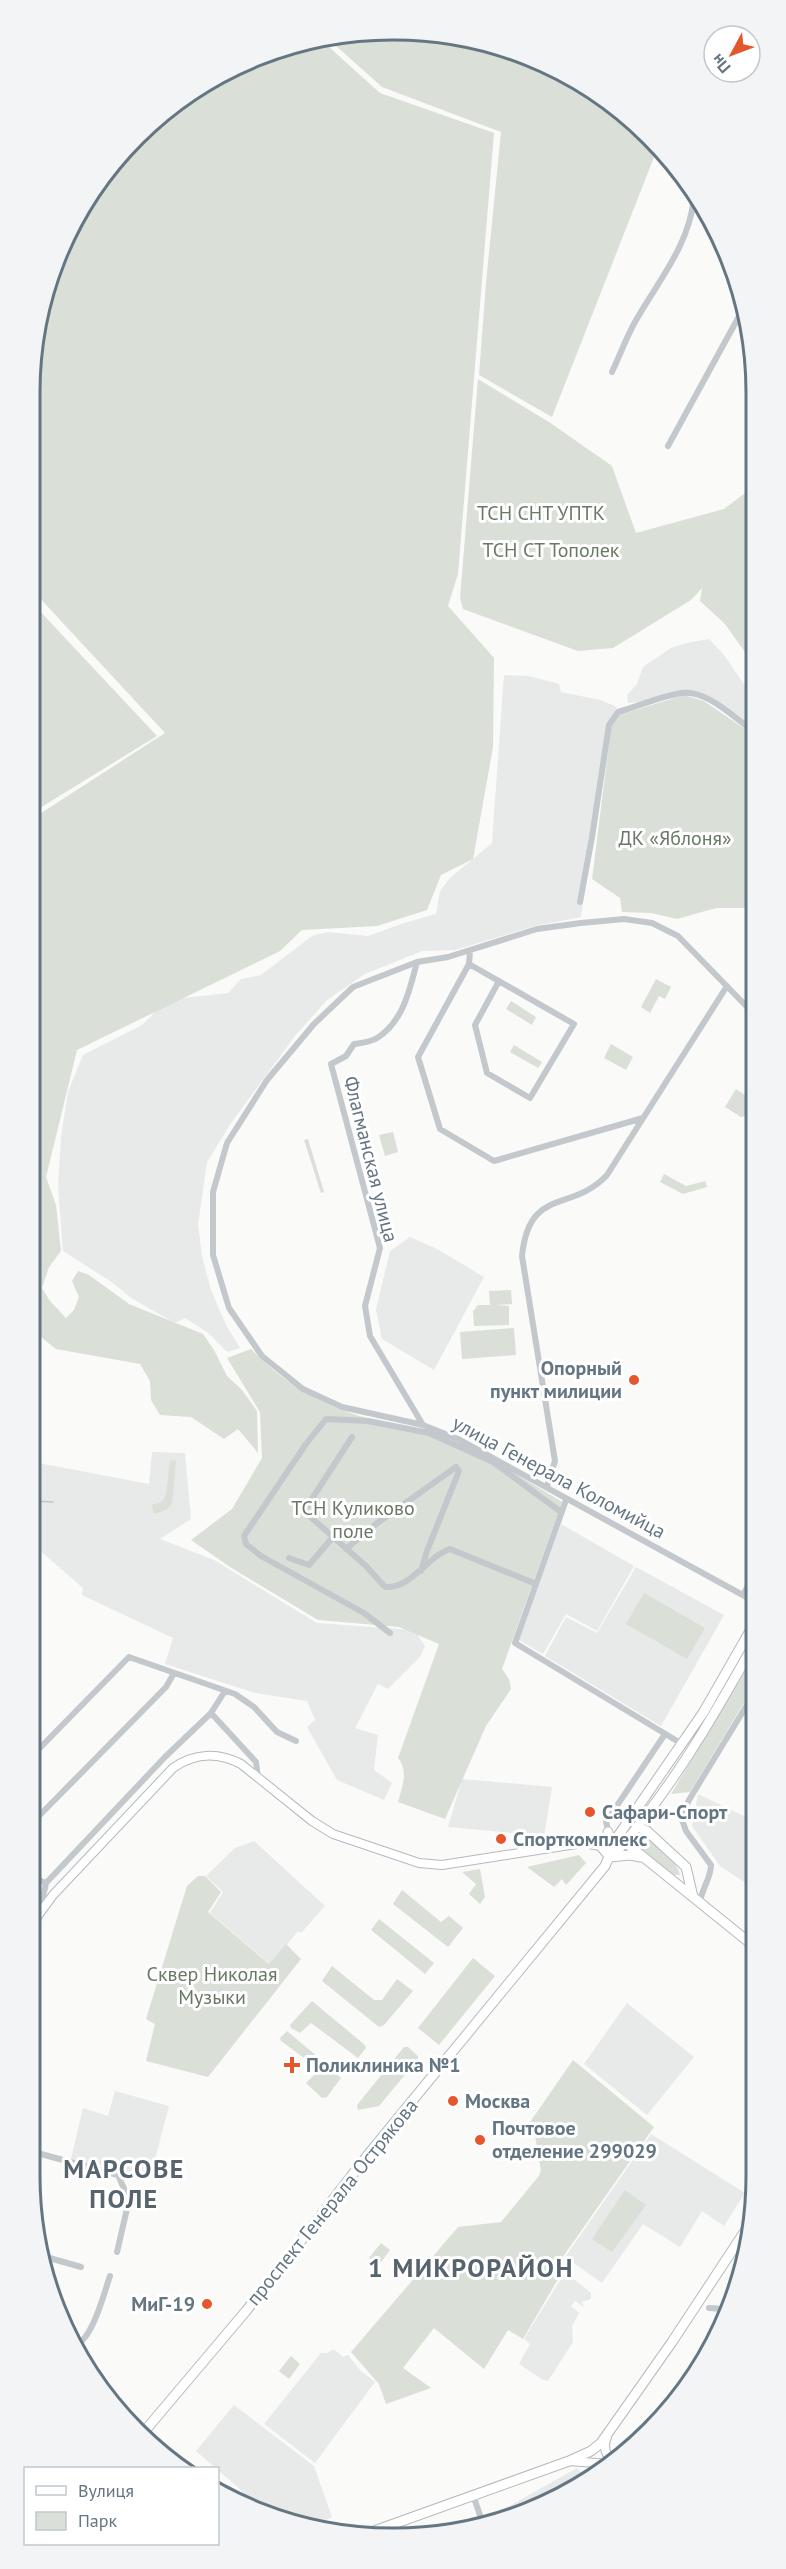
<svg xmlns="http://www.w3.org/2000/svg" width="786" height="2569" font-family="'PT Sans',sans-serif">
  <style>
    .built { fill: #e8e9e9 }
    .green { fill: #dadfd7 }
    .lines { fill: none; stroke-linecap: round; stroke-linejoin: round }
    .stream { stroke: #bbc7cb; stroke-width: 1.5 }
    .secondary-casing { stroke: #b3babf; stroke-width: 10 }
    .primary-casing { stroke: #b5babe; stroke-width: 11 }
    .minor { stroke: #c3c8cc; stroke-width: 6 }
    .secondary { stroke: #fff; stroke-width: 8 }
    .primary { stroke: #fff; stroke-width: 9 }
    .poi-dot { fill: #e4572e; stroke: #fff; stroke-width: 2 }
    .labels { text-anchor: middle; stroke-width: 6; stroke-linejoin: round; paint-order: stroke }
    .park-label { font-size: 20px; fill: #687a64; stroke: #fff }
    .street-label { font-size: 20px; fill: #657683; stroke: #fff }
    .poi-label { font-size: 20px; font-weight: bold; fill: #657683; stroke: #fff; text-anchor: start }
    .district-label { font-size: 26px; font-weight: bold; letter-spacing: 1.5px; fill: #57646e; stroke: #fff }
    .rim { fill: none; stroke: #657683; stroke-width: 3 }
  </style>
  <rect width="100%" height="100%" fill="#fafaf8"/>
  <path class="built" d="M709,639L724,655L752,696V727L720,704L691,691L651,701L628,703L627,695L637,684L643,667L671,648L686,643Z
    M504,675L529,676L559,684L561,692L600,700L617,707L609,721L581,917L535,926L455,950L422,951L365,974L327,1000L295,1036L231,1123L207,1162L198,1225L202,1256L211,1290L226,1325L240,1348L227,1352L207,1332L185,1318L175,1323L131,1298L113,1283L63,1251L58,1187L61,1137L68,1092L83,1055L142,1025L162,1005L184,998L228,993L241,979L261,975L312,936L328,932L368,936L404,923L436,914L440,891L450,878L492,843Z
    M410,1237L439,1250L484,1277L434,1370L382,1339L376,1310L390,1251Z
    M152,1452L185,1453L191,1519L160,1539L214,1560L317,1623L414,1630L425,1646L420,1657L388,1689L378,1684L355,1728L378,1735L374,1770L392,1783L384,1800L337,1780L307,1727L315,1720L307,1701L255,1693L165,1664L173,1638L82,1595L83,1588L37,1548L32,1549L33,1462L149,1484Z
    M561,1524L634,1566L597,1631L566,1614L543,1654L519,1640Z
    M636,1567L724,1615L661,1726L545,1656L566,1617L597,1633Z
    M462,1779L552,1787L544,1836L448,1827Z
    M698,1794L750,1819V1886L720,1866L692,1826Z
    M254,1841L325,1906L301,1933L298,1931L271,1965L210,1913L223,1892L206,1876L235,1848Z
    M627,2003L694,2057L647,2115L584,2064Z
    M115,2091L169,2106L155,2159L140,2175L71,2159L83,2108L108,2116Z
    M651,2134L745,2193L724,2226L702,2211L680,2247L643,2224L602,2283L565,2257Z
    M565,2272L591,2293V2299L582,2302L584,2307L575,2301L571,2306L579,2313L572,2326L573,2342L548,2381L543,2380L519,2364L530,2344L524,2339Z
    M331,2350H335L343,2357L348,2355L360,2370L375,2382L315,2463L264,2424L321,2353H328Z
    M234,2405L314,2466L332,2517L314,2526L247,2506L242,2491L196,2451Z
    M577,2468L588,2481L487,2527L470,2528Z"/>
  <path class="green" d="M326,37H464L574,78L658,147L552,417L479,375L486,283L501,132L382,87Z
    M319,38L380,93L494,133L458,574L448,606L494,658L493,747L473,859L441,875L427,910L377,926L302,930L280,951L77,1050L46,1177L56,1205L61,1251L49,1267L42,1288L50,1301L66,1318L74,1310L79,1297L72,1281L78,1271L89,1275L129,1304L203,1334L214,1350L227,1376L242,1390L257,1411L258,1453L238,1429L224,1439L191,1417L160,1415L151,1400L150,1381L140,1364L56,1349L36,1333L33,1334L35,817L165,733L36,594L37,322L91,191L192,91Z
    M478,379L549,422L612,466L636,533L724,509L753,487L752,662L725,624L700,601L702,588L691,600L613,648L578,651L463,609L460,598Z
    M36,607L157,736L35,811Z
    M684,695L704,701L752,734V908H716L677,919L651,913L622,912L620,898L592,879L611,728L616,716Z
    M656,979L671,987L665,999L659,996L650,1013L641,1007Z
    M511,1001L536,1017L532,1025L506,1009Z
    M611,1044L633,1057L626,1070L604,1058Z
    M514,1045L542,1062L538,1068L510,1052Z
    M736,1089L751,1099V1115L741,1117L725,1107Z
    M393,1132L398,1152L385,1156L379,1135Z
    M308,1139L324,1192L321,1193L304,1140Z
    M664,1174L686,1186L705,1181L707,1187L683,1194L660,1182Z
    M511,1290L512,1304L496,1305L509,1306V1325L474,1326L473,1311L478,1305H490L489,1291Z
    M514,1328L516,1355L462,1359L460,1332Z
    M251,1349C283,1382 321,1406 367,1418C395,1425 423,1427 451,1439C489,1456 526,1480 562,1502L502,1669L509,1679L511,1689L486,1726L445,1819L398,1802C402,1787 409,1771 398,1758L439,1644L399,1627L318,1620L230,1567L191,1540L232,1509L262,1458L260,1412L227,1358Z
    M170,1460L176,1461L172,1504L166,1510L154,1514L152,1505L161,1502L166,1495Z
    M644,1593L705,1628L687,1659L626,1624Z
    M750,1663V1693L690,1792L671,1794Z
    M640,1836C653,1841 678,1861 680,1875H674L637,1846L635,1840Z
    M579,1855L586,1863L566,1885L562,1879L554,1887L527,1867Z
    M480,1869L485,1897L480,1904L469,1894L476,1884L462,1872Z
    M198,1876H205L221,1892L208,1912L269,1964L286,1944L301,1959L208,2077L146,2061L155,2024L146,2019L187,1886Z
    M402,1890L441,1922L449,1916L463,1928L448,1947L393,1904Z
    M379,1919L434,1963L425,1974L371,1930Z
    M473,1958L495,1976L439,2045L418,2028Z
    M332,1966L374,2000H382L397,1979L413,1991L384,2025L379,2027L322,1981Z
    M312,2001L365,2045L366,2048L358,2058L311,2023L300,2033L291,2028L290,2025Z
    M287,2031L319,2058L320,2061L315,2066L281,2041L280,2038Z
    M404,2047H408L418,2056V2059L379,2106L358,2110L357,2105Z
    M573,2060L654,2127L562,2258L568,2262L523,2339L508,2330L484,2369L434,2328L403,2368L431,2388L386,2404L379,2384L351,2352L458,2227L501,2222L538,2177L541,2171L534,2130L528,2125Z
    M325,2064L341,2078L327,2097L322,2098L306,2083Z
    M625,2190L646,2205L612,2252L592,2239Z
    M381,2243L390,2250L379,2265L369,2258Z
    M291,2356L300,2364L289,2379L279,2371Z"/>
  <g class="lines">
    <path class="stream" d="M33,1501L53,1502"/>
    <defs>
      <path id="secondary" d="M589,1844L600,1846L610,1858
        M31,1931L37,1917L53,1895L173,1768C194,1753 218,1752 241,1764L312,1821L333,1834L419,1863L442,1865L602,1840
        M607,2437C603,2446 605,2454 612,2461
        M569,2461L609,2464"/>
      <path id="primary" d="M638,1827L647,1831L686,1867L693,1897
        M608,1832L609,1852
        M626,1843L750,1943
        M612,1856C627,1842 637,1827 650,1810C688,1760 719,1706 750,1651
        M610,1857L630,1855L641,1857
        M143,2433L246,2311L371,2151L605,1866L618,1836L703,1713L750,1631
        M363,2535L569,2461L591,2451L601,2443L672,2342L749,2225"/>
    </defs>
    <use href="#secondary" class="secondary-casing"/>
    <use href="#primary" class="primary-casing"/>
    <path class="minor" d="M612,372C620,355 626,338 635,322C658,281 689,246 694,198
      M668,446L743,309
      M580,902L592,837L609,725L618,712C639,706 661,696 682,693C707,690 733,717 752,730
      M470,951L469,964L574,1024L530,1098L487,1073L475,1025L499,981
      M417,962C410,989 403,1022 377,1038C371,1042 361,1043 354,1044L346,1056L331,1064L380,1248L365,1306L370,1336L423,1425
      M469,964L418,1057L440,1129L494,1161L643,1118
      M352,1437L306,1508V1513L366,1566L385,1587C412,1589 427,1556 450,1549L536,1584
      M547,1486L555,1461L522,1256C529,1186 572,1213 607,1175L727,986
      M566,1500L515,1643L682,1744
      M346,1549L376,1524L456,1467L459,1471L427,1551L421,1571
      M289,1558L309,1565L333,1537
      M743,1595L750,1582
      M750,1599L458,1439L423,1425L342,1407L303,1389L262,1356L229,1308L213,1255V1192L227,1143L267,1080L314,1024L353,987L417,962L448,957L537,929L581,923L624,919L652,923L678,936L752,1012
      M390,1633L364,1613L261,1556L246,1544L244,1536L306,1444L326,1419L368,1421L429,1433L493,1462L561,1512
      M211,1713L256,1762L258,1778
      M32,1756L129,1657L235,1694L254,1707L277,1732L296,1741
      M31,1824L166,1687L174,1673
      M609,1833L606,1822L665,1734
      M31,1877L46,1883
      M700,1903C701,1889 711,1879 711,1865L686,1831L681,1817L689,1800L750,1700
      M44,1906L43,1897L46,1883L165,1757L211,1713L225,1691
      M30,2151L118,2175L129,2200L117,2252
      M46,2257L81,2267
      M709,2308L723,2309
      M76,2345C93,2338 104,2293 110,2276
      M473,2495L484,2527"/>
    <use href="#secondary" class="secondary"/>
    <use href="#primary" class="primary"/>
  </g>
  <g class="poi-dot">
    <circle cx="634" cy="1380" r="6"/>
    <circle cx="590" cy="1812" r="6"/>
    <circle cx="501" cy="1839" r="6"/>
    <path d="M289 2056h6v6h6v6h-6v6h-6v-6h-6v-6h6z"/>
    <circle cx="453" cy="2101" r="6"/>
    <circle cx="480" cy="2140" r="6"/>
    <circle cx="207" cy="2304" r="6"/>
  </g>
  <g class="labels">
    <g class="park-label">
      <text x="541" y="520">ТСН СНТ УПТК</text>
      <text x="551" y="557">ТСН СТ Тополек</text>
      <text x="675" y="845">ДК «Яблоня»</text>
      <text x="353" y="1515">ТСН Куликово<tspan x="353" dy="23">поле</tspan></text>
      <text x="212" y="1981">Сквер Николая<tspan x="212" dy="23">Музыки</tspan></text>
    </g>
    <g class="street-label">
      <text transform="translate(371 1159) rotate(76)" y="7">Флагманская улица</text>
      <text transform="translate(559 1477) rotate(28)" y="7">улица Генерала Коломийца</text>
      <text transform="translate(332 2202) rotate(-51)" y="7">проспект Генерала Острякова</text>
    </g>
    <g class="poi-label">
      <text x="622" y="1375" text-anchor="end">Опорный<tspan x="622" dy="23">пункт милиции</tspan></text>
      <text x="602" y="1819">Сафари-Спорт</text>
      <text x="513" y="1846">Спорткомплекс</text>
      <text x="306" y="2072">Поликлиника №1</text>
      <text x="465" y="2108">Москва</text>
      <text x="492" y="2135">Почтовое<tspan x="492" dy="23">отделение 299029</tspan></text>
      <text x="195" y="2311" text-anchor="end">МиГ-19</text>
    </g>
    <g class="district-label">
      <text x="124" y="2178">МАРСОВЕ<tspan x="124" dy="30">ПОЛЕ</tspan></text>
      <text x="471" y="2277">1 МИКРОРАЙОН</text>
    </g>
  </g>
  <path d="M0 0H786V2569H0ZM392 40H394A352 352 0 0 1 746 392V2176A352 352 0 0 1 394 2528H392A352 352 0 0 1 40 2176V392A352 352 0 0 1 392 40Z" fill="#f3f4f5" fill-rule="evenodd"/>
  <path class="rim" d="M392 40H394A352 352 0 0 1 746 392V2176A352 352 0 0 1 394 2528H392A352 352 0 0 1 40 2176V392A352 352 0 0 1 392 40Z"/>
  <rect x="24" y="2467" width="195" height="78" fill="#ffffff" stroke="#c1c8cd" stroke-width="1.5"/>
  <rect x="36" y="2486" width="30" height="9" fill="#ffffff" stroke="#c1c8cd" stroke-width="1.5"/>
  <text x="78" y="2497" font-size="18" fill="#657683">Вулиця</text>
  <rect x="36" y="2512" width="30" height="18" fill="#dadfd7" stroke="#c1c8cd" stroke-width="1.5"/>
  <text x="78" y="2527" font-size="18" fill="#657683">Парк</text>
  <g transform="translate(732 54) rotate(229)"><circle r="28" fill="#ffffff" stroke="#c1c8cd" stroke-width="1.5"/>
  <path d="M0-4.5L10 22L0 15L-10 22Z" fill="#e4572e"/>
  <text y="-9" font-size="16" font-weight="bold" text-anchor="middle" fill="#657683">Пн</text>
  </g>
</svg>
